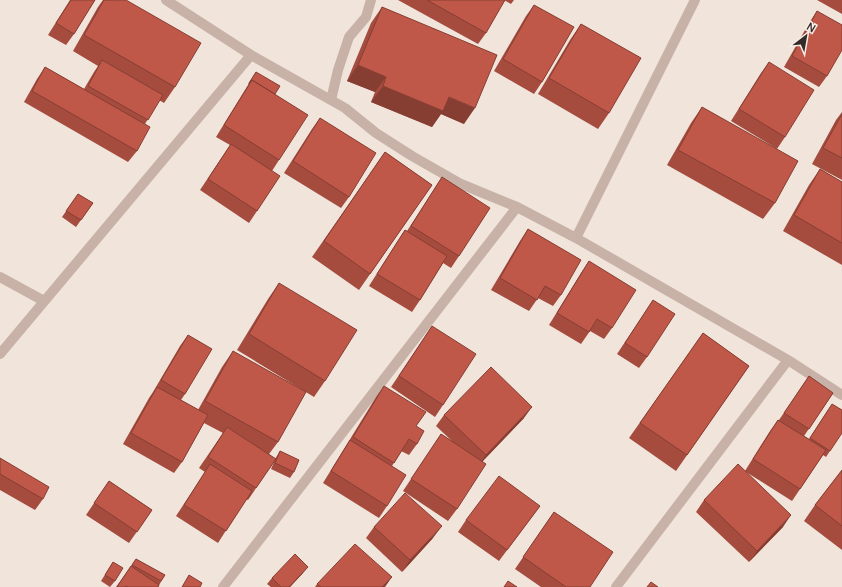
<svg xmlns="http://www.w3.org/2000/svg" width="842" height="587" font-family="Manrope,sans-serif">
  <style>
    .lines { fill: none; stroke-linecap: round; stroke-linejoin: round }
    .street { stroke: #c8b2a7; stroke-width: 10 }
    .wall { fill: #a54c3f }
    .shaded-wall { fill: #863e33 }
    .building { fill: #c05849; stroke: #863e33 }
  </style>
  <rect width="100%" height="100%" fill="#f0e4db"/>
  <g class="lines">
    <path class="street" d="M166,0L251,55L345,108L376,133L412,156L461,184L517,207L576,238L788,360L842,395
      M331,100L338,70L349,37L366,17L371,0
      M576,238L695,0
      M0,277L44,301
      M0,354L251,55
      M223,587L517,207
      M616,587L788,360"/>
  </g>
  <path class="wall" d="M70,0H95L74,34L66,45L48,35Z
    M103,0H126L175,87L164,103L159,100L145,124L137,151L128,162L24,102L37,79L45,67L84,89L94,72L98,66L73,51L98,7Z
    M398,0H514L511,4L504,0L486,33L478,44Z
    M817,0H842V14Z
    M534,5L542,82L534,94L494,71L526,16Z
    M382,7L464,124L441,114L432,127L371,102L375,92L347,81L371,23Z
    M817,11L827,76L819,87L784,67L809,23Z
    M581,24L609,113L598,129L538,94L570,40Z
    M769,62L785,137L777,149L731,121L761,73Z
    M256,72L275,94L279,160L272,171L257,211L249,223L200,190L230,145L216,137Z
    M702,107L775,203L763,219L667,165L691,123Z
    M842,112V180L812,164L836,120Z
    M320,118L349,197L341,208L284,173L312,129Z
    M385,152L432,185L359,290L312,257Z
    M820,169L842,182V265L783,231L809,185Z
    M442,177L459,256L451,268L443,263L420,300L412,312L369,286L397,242L405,230L407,231Z
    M78,194L93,203L76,227L62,217Z
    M528,229L561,295L553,306L538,298L529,311L491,290L520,241Z
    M589,261L612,328L604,339L590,331L581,344L549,325L581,273Z
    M279,283L325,381L314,397L237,350L268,299Z
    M653,300L647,357L639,368L617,354Z
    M432,326L443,405L435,417L391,387Z
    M703,333L749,366L676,471L629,438Z
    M188,335L185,394L181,400L198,410L222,367L233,351L278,442L269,454L275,459L280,451L294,472L290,478L271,469L275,460L248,500L246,499L218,543L176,516L205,472L199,468L223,433L204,423L182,462L174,473L123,444L149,398L153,392L180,346Z
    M809,376L833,393L804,436L809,439L828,410L830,451L826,457L823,455L792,501L746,472L783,527L749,562L696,512L704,500L745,471L770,431L778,420H779Z
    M384,386L416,426L417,444L409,455L401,451L392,466L387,506L379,518L323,483L376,397Z
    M444,415L524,418L482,462L457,509L448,521L403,491L441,434L452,441L436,426Z
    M0,458L43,499L35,510L0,490Z
    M842,470V550L804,521L815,505Z
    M109,481L152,510L129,543L86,515Z
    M540,506L499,561L458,532L466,520Z
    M554,512L590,587H541L515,569Z
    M374,527L433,538L402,572L366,538Z
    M136,559L165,575L158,587H116Z
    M113,562L115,581L110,587L101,581Z
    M303,573L290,587H271L267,584L272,578Z
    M317,584L385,587H315Z"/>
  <path class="shaded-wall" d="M358,65L386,77L375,92L347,81Z
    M383,86L449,97L475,108L464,124L441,114L432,127L371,102Z
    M532,407L524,418L478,466L486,455Z
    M791,515L783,527L749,562L757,551Z
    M442,526L433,538L402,572L410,560Z
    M308,567L303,573L290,587H289Z
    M392,577L385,587H382Z"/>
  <path class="building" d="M71,0H95L74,34L56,23Z
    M104,0H126L201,43L175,87L84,35Z
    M427,0H505L486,33Z
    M534,5L574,27L542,82L503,59Z
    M382,7L497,55L475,108L449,97L443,111L383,86L386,77L358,65Z
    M817,11L842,25V50L827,76L792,56Z
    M581,24L641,58L609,113L549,78Z
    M102,60L163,95L148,120L88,86Z
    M769,62L814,90L785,137L739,109Z
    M45,67L150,127L137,151L32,91Z
    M256,72L280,86L275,94L252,80L249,84V83Z
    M252,80L308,115L279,160L224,125Z
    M702,107L798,161L775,203L678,150Z
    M842,114V158L823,148Z
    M320,118L376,153L349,197L293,161Z
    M231,144L280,176L257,211L208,179Z
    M385,152L432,185L370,274L324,241Z
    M820,169L842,182V243L794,215Z
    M442,177L490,208L459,256L411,226Z
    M78,194L93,203L81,220L66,211Z
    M528,229L581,260L561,295L545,286L537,300L500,278Z
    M405,230L447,256L420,300L377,274Z
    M589,261L636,290L612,328L597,319L589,332L557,313Z
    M279,283L357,330L325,381L249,334Z
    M653,300L675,314L647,357L625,343Z
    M432,326L476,354L443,405L399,376Z
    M703,333L749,366L687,455L640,423Z
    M188,335L212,349L185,394L161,380Z
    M233,351L306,392L278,442L205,401Z
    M491,367L532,407L486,455L444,415Z
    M809,376L833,393L809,429L784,413Z
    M384,386L426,412L416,426L424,431L417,444L409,439L394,463L353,437Z
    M157,387L208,415L182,462L131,433Z
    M832,404L842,410V433L830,451L810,438Z
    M778,420L826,450L800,489L753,459Z
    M227,427L276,459L256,488L208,457Z
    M441,434L486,464L457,509L411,479Z
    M350,440L406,475L387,506L331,471Z
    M280,451L299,460L294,472L275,463Z
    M0,458L49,487L43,499L0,474Z
    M210,464L252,491L226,531L184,505Z
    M738,464L791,515L757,551L704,500Z
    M842,470V526L815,505Z
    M499,476L540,506L507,550L466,520Z
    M109,481L152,510L137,532L94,503Z
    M405,493L442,526L410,560L374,527Z
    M554,512L613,552L590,587H566L523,557Z
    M355,544L392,577L382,587H321L317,584Z
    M295,554L308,567L289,587H281L272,578Z
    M136,559L165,575L161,581L132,565Z
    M113,562L123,568L115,581L105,575Z
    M131,566L159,585L158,587H128L126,586L125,587H117Z
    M189,575L202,583L200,587H182Z
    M508,581L517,587H504Z
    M651,582L658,587H647Z"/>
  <g transform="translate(806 36) rotate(31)" stroke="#f8eee7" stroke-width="3" paint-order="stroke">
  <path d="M0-3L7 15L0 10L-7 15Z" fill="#342a27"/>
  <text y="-6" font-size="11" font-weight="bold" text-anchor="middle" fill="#342a27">N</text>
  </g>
</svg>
